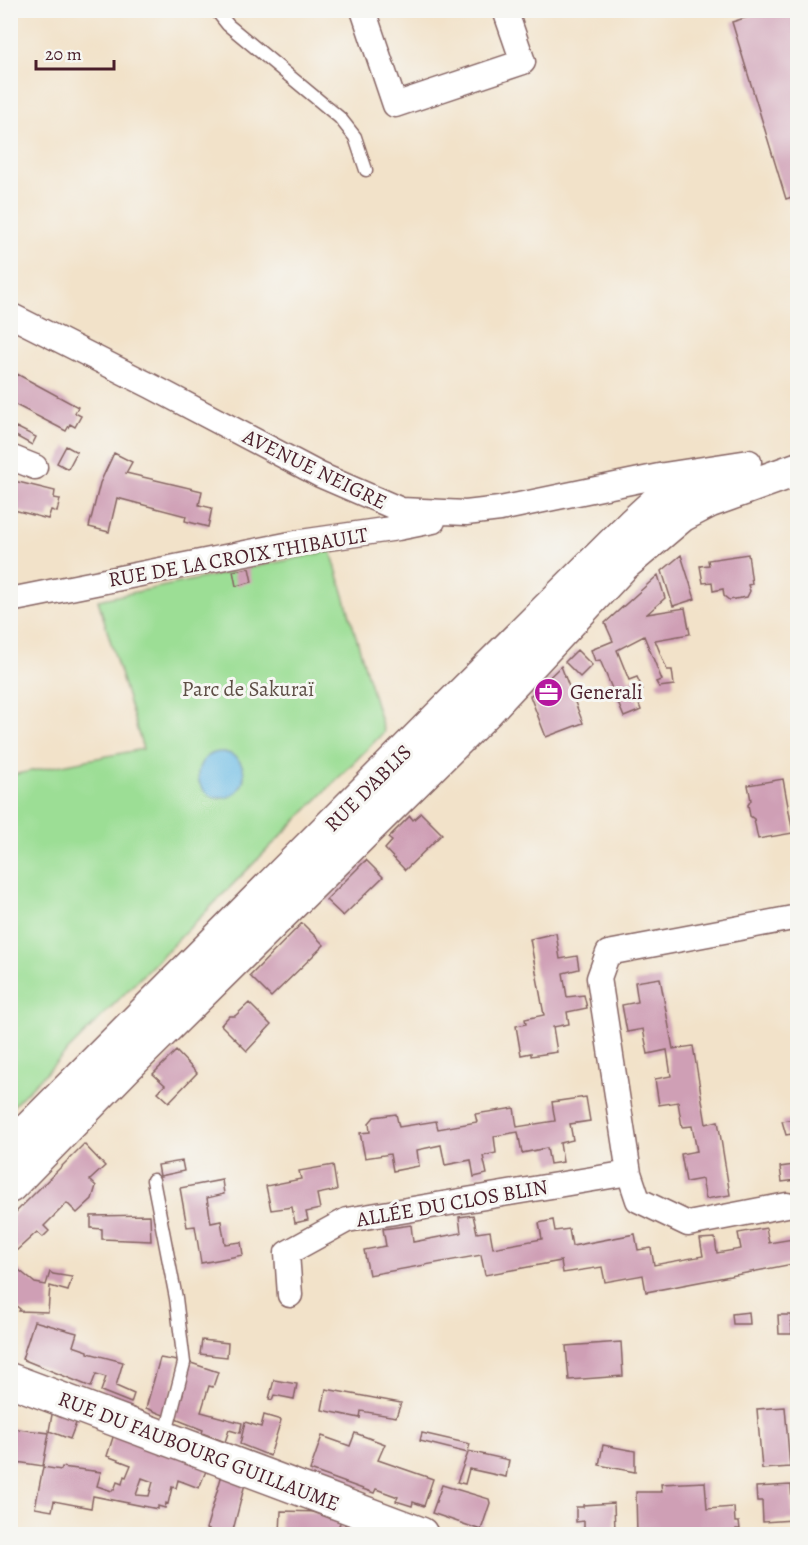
<svg xmlns="http://www.w3.org/2000/svg" width="808" height="1545" font-family="Alegreya,serif">
  <style>
    .green { fill: #9cde95; stroke: #737e60; stroke-width: 1.5 }
    .water { fill: #6abbe5; stroke: #5a6d88; stroke-width: 1.5 }
    .building { fill: #cf9fb5; fill-rule: evenodd }
    .lines { fill: none; stroke-linecap: round; stroke-linejoin: round }
    .lane-casing { stroke: #856362; stroke-width: 15 }
    .street-casing { stroke: #856362; stroke-width: 27 }
    .secondary-casing { stroke: #856362; stroke-width: 36 }
    .lane { stroke: #fff; stroke-width: 12 }
    .street { stroke: #fff; stroke-width: 24 }
    .secondary { stroke: #fff; stroke-width: 33 }
    .labels { text-anchor: middle; stroke-width: 6; stroke-linejoin: round; paint-order: stroke }
    .street-label { font-size: 21px; fill: #4a1f2b; stroke: #f6f6f2 }
    .park-label { font-size: 21px; fill: #5e4f46; stroke: #f6f6f2 }
    .poi-label { font-size: 21px; fill: #4a1f2b; stroke: #f6f6f2; text-anchor: start }
  </style>
  <rect width="100%" height="100%" fill="#f6f6f2"/>
  <filter id="ink" filterUnits="userSpaceOnUse"><feTurbulence type="fractalNoise" baseFrequency=".0167" numOctaves="2"/><feDisplacementMap in="SourceGraphic" scale="12" xChannelSelector="R" yChannelSelector="G"/><feConvolveMatrix kernelMatrix="1 2 1 2 8 2 1 2 1" color-interpolation-filters="sRGB"/></filter>
  <filter id="wash" filterUnits="userSpaceOnUse"><feTurbulence type="fractalNoise" baseFrequency=".008" numOctaves="4" result="noise"/><feDisplacementMap in="SourceGraphic" scale="24" xChannelSelector="R" yChannelSelector="G"/><feGaussianBlur stdDeviation="1.35" result="paint"/><feColorMatrix in="noise" values="0 0 0 0 0 0 0 0 0 0 0 0 0 0 0 0 0 1.4 0 .05"/><feComposite in="paint" operator="in"/></filter>
  <g filter="url(#wash)">
    <rect width="100%" height="100%" fill="#f2e2c9"/>
    <path class="green" d="M331,551L384,732L11,1108V775L143,749L98,600Z"/>
    <path class="water" d="M198 775a23 23 0 1 1 46 0a23 23 0 1 1-46 0Z"/>
    <g id="blocks">
      <path class="building" d="M770,10H798V195L786,199L732,22Z
        M17,374L78,407L75,413L81,416L75,427L70,424L66,431L10,402V380L13,381Z
        M16,427L36,437L32,445L12,434Z
        M66,446L77,452L68,469L57,463Z
        M114,453L132,462L126,473L202,491L199,505L212,508L208,527L185,521L186,516L117,498L109,532L89,527L100,483Z
        M10,480L55,491L54,498L60,499L57,512L51,510L48,519L10,509Z
        M748,554L752,584L748,585L750,591L747,597L729,600L724,596L723,589L713,591L712,582L703,583L700,566L709,565L708,560Z
        M681,555L695,599L673,606L662,571Z
        M249,568L252,582L236,586L233,571Z
        M658,575L665,598L647,614L685,608L690,634L655,640L667,670H672L674,685L659,687L656,682L662,680L644,636L617,650L629,680L637,677L643,690L634,691L641,710L624,717L600,660L595,661L591,650L613,641L605,623Z
        M577,650L592,665L580,677L565,662Z
        M561,666L583,723L546,737L530,696Z
        M783,779L793,833L758,839L754,819L750,816L748,805L751,800L748,785Z
        M421,813L442,834L405,870L385,849L392,841L388,838L410,816L413,820Z
        M366,860L383,877L343,916L326,900Z
        M302,923L324,945L271,997L250,976Z
        M556,933L560,959L577,956L579,969L563,973L567,997L584,995L587,1008L567,1012L569,1024L553,1027L557,1052L531,1056V1053L521,1055L516,1026L526,1024L525,1019L544,1015L530,939Z
        M660,978L673,1049L693,1046L706,1124L718,1121L730,1195L706,1199L702,1179L686,1182L681,1154L697,1151L692,1126L682,1127L678,1102L659,1105L655,1079L671,1076L667,1050L648,1054L643,1029L627,1032L622,1005L638,1002L635,982Z
        M249,1003L271,1025L247,1051L221,1025L229,1016H235Z
        M176,1051L197,1073L169,1102L158,1092L165,1085L153,1074Z
        M586,1097L590,1121L570,1124L573,1140L560,1143L563,1162L550,1164L547,1148L522,1153L518,1132L494,1136L496,1153L483,1156L487,1174L474,1177L471,1160L445,1165L441,1145L417,1150L419,1166L393,1171L390,1154L365,1158L360,1133L370,1132L369,1123L374,1117L396,1114L399,1127L436,1121L438,1129L477,1122L475,1114L514,1108L517,1127L555,1121L552,1102Z
        M798,1118V1133L786,1135L782,1121Z
        M84,1144L105,1166L90,1180L96,1186L92,1199L77,1213L67,1203L44,1226L49,1231L43,1237L37,1232L16,1251L10,1246V1218Z
        M182,1161L184,1171L160,1176L158,1165Z
        M333,1165L337,1190L317,1194L320,1209L306,1212L308,1220L295,1223L292,1207L271,1210L266,1186L301,1179L299,1171Z
        M794,1165L796,1180L782,1182L780,1167Z
        M222,1180L224,1194L207,1198L211,1223L221,1221L225,1244L241,1242L243,1255L201,1263L195,1226L187,1227L180,1188Z
        M150,1215L151,1241L102,1239V1229L91,1228V1216Z
        M473,1215L477,1233L490,1231L493,1248L542,1239L539,1223L553,1220L555,1231L569,1229L572,1246L635,1234L638,1250L651,1248L654,1265L703,1256L700,1239L715,1238L717,1253L741,1249L738,1233L766,1228L769,1243L793,1239L798,1263L646,1292L643,1275L605,1282L602,1267L563,1273L561,1261L485,1275L481,1255L369,1275L364,1250L386,1246L383,1229L411,1225L413,1242L461,1233L459,1217Z
        M14,1266L35,1283L46,1285L50,1272L53,1274L72,1277L68,1291L50,1286L48,1312L19,1311L20,1309L10,1301V1271Z
        M749,1312L750,1324H733L732,1314Z
        M778,1315H791L792,1334H779Z
        M34,1321L77,1333L73,1346L88,1351V1353L123,1362L116,1386L134,1394L131,1403L101,1391L106,1377L96,1374L91,1387L22,1359Z
        M202,1340L228,1343L227,1357L200,1354Z
        M621,1342L623,1376L569,1380L566,1346Z
        M160,1358L178,1361L166,1416L146,1408Z
        M191,1363L218,1372L213,1387L209,1386L201,1412L242,1423L240,1433L229,1430L225,1442L202,1433L203,1430L173,1418Z
        M274,1380L297,1384L294,1399L274,1395L272,1400L269,1399Z
        M326,1389L363,1396L401,1403L396,1417L361,1411L360,1418L322,1410Z
        M785,1407L790,1467L762,1469L757,1409Z
        M53,1409L78,1418L70,1439L49,1431Z
        M264,1415L281,1420L270,1456L240,1444L245,1422L261,1427Z
        M10,1428L49,1433L43,1466L10,1461Z
        M115,1431L208,1466L199,1488L178,1480L176,1488L172,1487L168,1504L166,1503L165,1508L158,1506V1509L93,1496L91,1508L54,1501L52,1511L35,1508L43,1467L61,1470L62,1467L101,1472L97,1486L112,1491L113,1489L114,1490L117,1482L122,1484L124,1476L126,1477L131,1465L107,1456ZM142,1478L153,1482L149,1496L136,1495Z
        M355,1433L385,1444L378,1460L433,1479L424,1506L413,1502L412,1506L396,1501L398,1497L376,1489L374,1493L310,1470L322,1436L350,1446Z
        M422,1433L470,1444L468,1451L509,1460L506,1477L469,1469L465,1484L457,1482L468,1453L420,1441Z
        M603,1445L635,1451V1472L599,1465Z
        M223,1471L246,1480L232,1534H215L216,1532L206,1529Z
        M705,1482L707,1509L734,1507L735,1522H739L740,1529H736L737,1534H637L636,1492H662L661,1484Z
        M442,1485L489,1499L490,1503L481,1530L432,1513Z
        M791,1485L793,1520L763,1522L762,1501H757L756,1487Z
        M614,1503L615,1531L584,1532V1521L576,1522V1507H583V1505Z
        M281,1511L321,1512L343,1517L339,1525L344,1528L346,1523L360,1528L358,1534H280Z"/>
    </g>
  </g>
  <g filter="url(#ink)">
    <use href="#blocks" fill-opacity="0" stroke="#856362" stroke-width="1.5"/>
    <g class="lines">
      <defs>
        <path id="lane" d="M216,10L228,25L340,118L355,137L366,170
          M153,1180L176,1298L184,1363L165,1437"/>
        <path id="street" d="M363,10L395,105L523,62L505,10
          M10,315L151,386L320,475L401,510L466,513L500,509L664,475L749,462
          M10,457L35,467
          M10,600L301,542L398,528L433,521
          M629,1173L638,1200L688,1224L787,1205
          M290,1295L287,1253L347,1220L629,1173L599,978L608,953L798,917"/>
        <path id="secondary" d="M10,1148L439,717L633,524L656,503L689,486L711,477
          M10,1186L126,1067L486,712L623,565L682,515L709,501L798,469
          M10,1380L421,1534"/>
      </defs>
      <use href="#lane" class="lane-casing"/>
      <use href="#street" class="street-casing"/>
      <use href="#secondary" class="secondary-casing"/>
      <use href="#lane" class="lane"/>
      <use href="#street" class="street"/>
      <use href="#secondary" class="secondary"/>
    </g>
  </g>
  <defs>
    <symbol id="office-disc" viewBox="-11 -11 22 22"><circle r="9.5" fill="#b5179e" stroke="#f6f6f2"/><path d="M-6-3h4V-5.5h4V-3h4V5H-6ZM-1-4.5V-3h2v-1.5ZM-6 0V1H6V0Z" fill="#fff"/></symbol>
  </defs>
  <g fill-rule="evenodd">
    <use href="#office-disc" x="532" y="676" width="33" height="33"/>
  </g>
  <g class="labels">
    <g class="street-label">
      <text transform="translate(315 469) rotate(26)" y="7">AVENUE NEIGRE</text>
      <text transform="translate(238 557) rotate(-10)" y="7">RUE DE LA CROIX THIBAULT</text>
      <text transform="translate(368 788) rotate(-45)" y="7">RUE D'ABLIS</text>
      <text transform="translate(452 1203) rotate(-10)" y="7">ALLÉE DU CLOS BLIN</text>
      <text transform="translate(199 1451) rotate(21)" y="7">RUE DU FAUBOURG GUILLAUME</text>
    </g>
    <g class="park-label">
      <text x="248" y="696">Parc de Sakuraï</text>
    </g>
    <g class="poi-label">
      <text x="570" y="699">Generali</text>
    </g>
  </g>
  <rect width="808" height="1545" fill="none" stroke="#f6f6f2" stroke-width="36"/>
  <path d="M36 60v9h78v-9" fill="none" stroke="#4a1f2b" stroke-width="3"/>
  <text x="45" y="60" font-size="18" fill="#4a1f2b" stroke="#f6f6f2" stroke-width="4.5" paint-order="stroke">20 m</text>
</svg>
